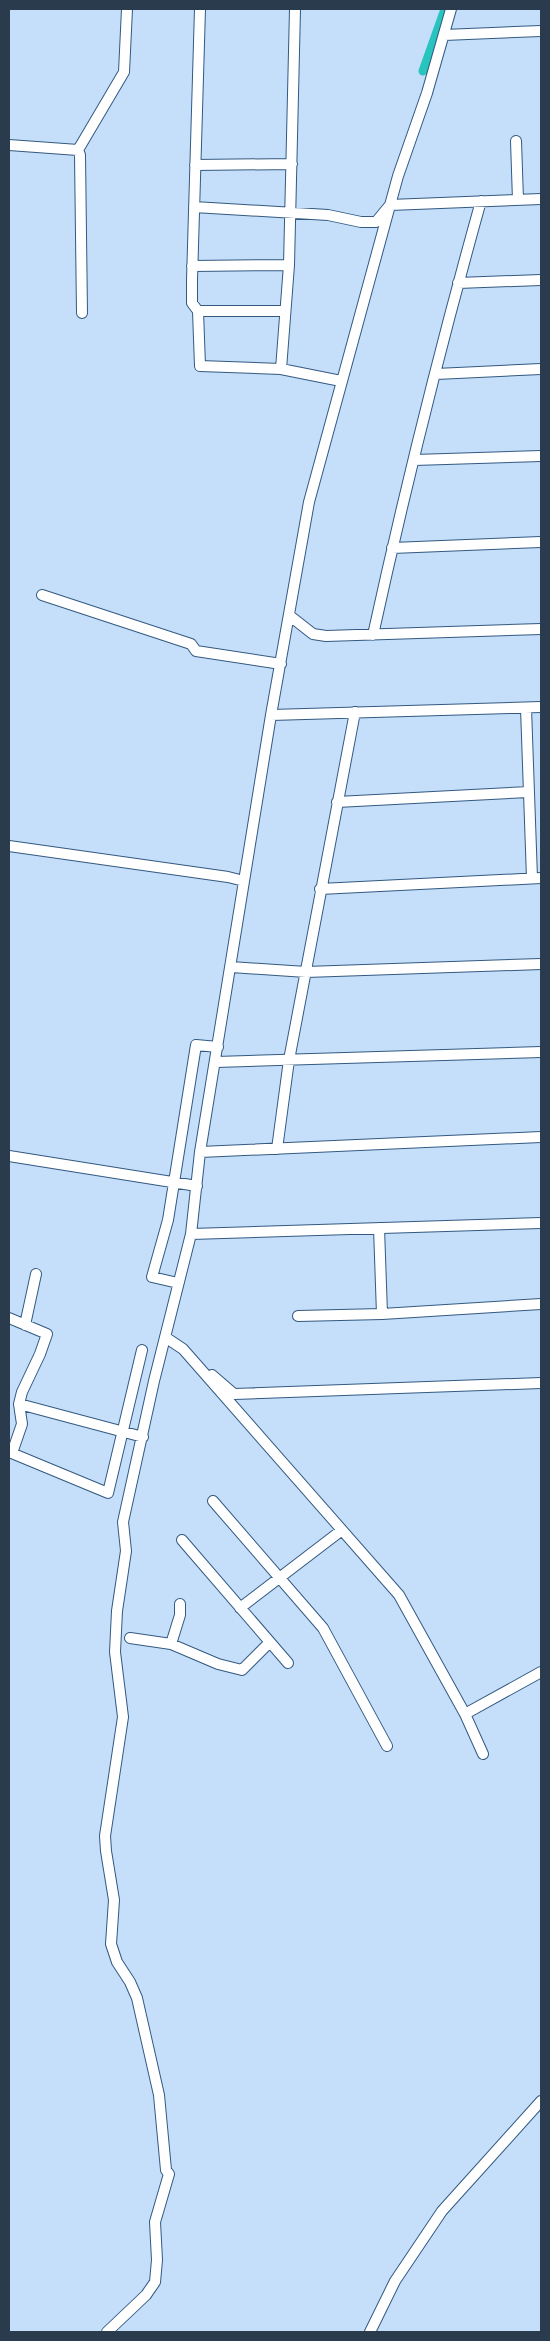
<svg xmlns="http://www.w3.org/2000/svg" width="550" height="2341" font-family="'Open Sans',sans-serif">
  <style>
    .lines { fill: none; stroke-linecap: round; stroke-linejoin: round }
    .canal { stroke: #28c5bf; stroke-width: 9 }
    .minor-casing { stroke: #335981; stroke-width: 12 }
    .minor { stroke: #fff; stroke-width: 10 }
  </style>
  <rect width="100%" height="100%" fill="#c5dffb"/>
  <g class="lines">
    <path class="canal" d="M423,71L445,9"/>
    <defs>
      <path id="minor" d="M200,9L192,280V303L198,311L200,366L281,369L341,381
        M444,35L541,31
        M516,141L518,200
        M9,145L78,150
        M195,165L292,164
        M194,207L328,215L361,222H376L390,205L541,199
        M192,266L289,265
        M458,283L541,280
        M198,311H285
        M82,313L80,155L78,150L124,72L127,9
        M281,369L289,265L295,9
        M436,374L541,369
        M414,460L541,456
        M392,548L541,542
        M42,595L191,644L196,651L281,664
        M290,616L313,634L326,636L541,629
        M373,635C405,489 441,344 481,201
        M526,708L532,878
        M271,715L541,707
        M337,802L529,792
        M9,846L228,877L244,881
        M320,889L541,878
        M231,967L306,972L541,964
        M216,1062L541,1052
        M277,1149L289,1060L355,712
        M200,1152L541,1137
        M9,1156L197,1186
        M379,1228L382,1314
        M191,1234L541,1223
        M178,1283L152,1277L168,1220L196,1045L218,1047
        M298,1316L382,1314L541,1304
        M9,1318L47,1334L40,1354L22,1392L19,1404L22,1424L12,1453
        M25,1325L36,1274
        M165,1337L183,1349L399,1595L465,1714L483,1754
        M212,1375L234,1394L541,1383
        M19,1404L143,1437
        M9,1452L108,1493L142,1350
        M213,1501L323,1628L387,1746
        M182,1540L288,1663
        M240,1608L342,1530
        M130,1638L171,1644L218,1664L242,1670L270,1642
        M171,1644L180,1615V1604
        M465,1714L541,1672
        M107,2332L146,2295L155,2282L157,2260L155,2222L169,2174L166,2170L159,2095L137,1998L130,1982L117,1962L111,1944L114,1900L106,1851L105,1836L123,1717L115,1652L117,1611L126,1551L123,1522L154,1381L191,1234L200,1152L271,715L309,502L398,176L427,93L451,9
        M370,2332L395,2281L442,2211L541,2101"/>
    </defs>
    <use href="#minor" class="minor-casing"/>
    <use href="#minor" class="minor"/>
  </g>
  <rect width="550" height="2341" fill="none" stroke="#293b4d" stroke-width="20"/>
</svg>
